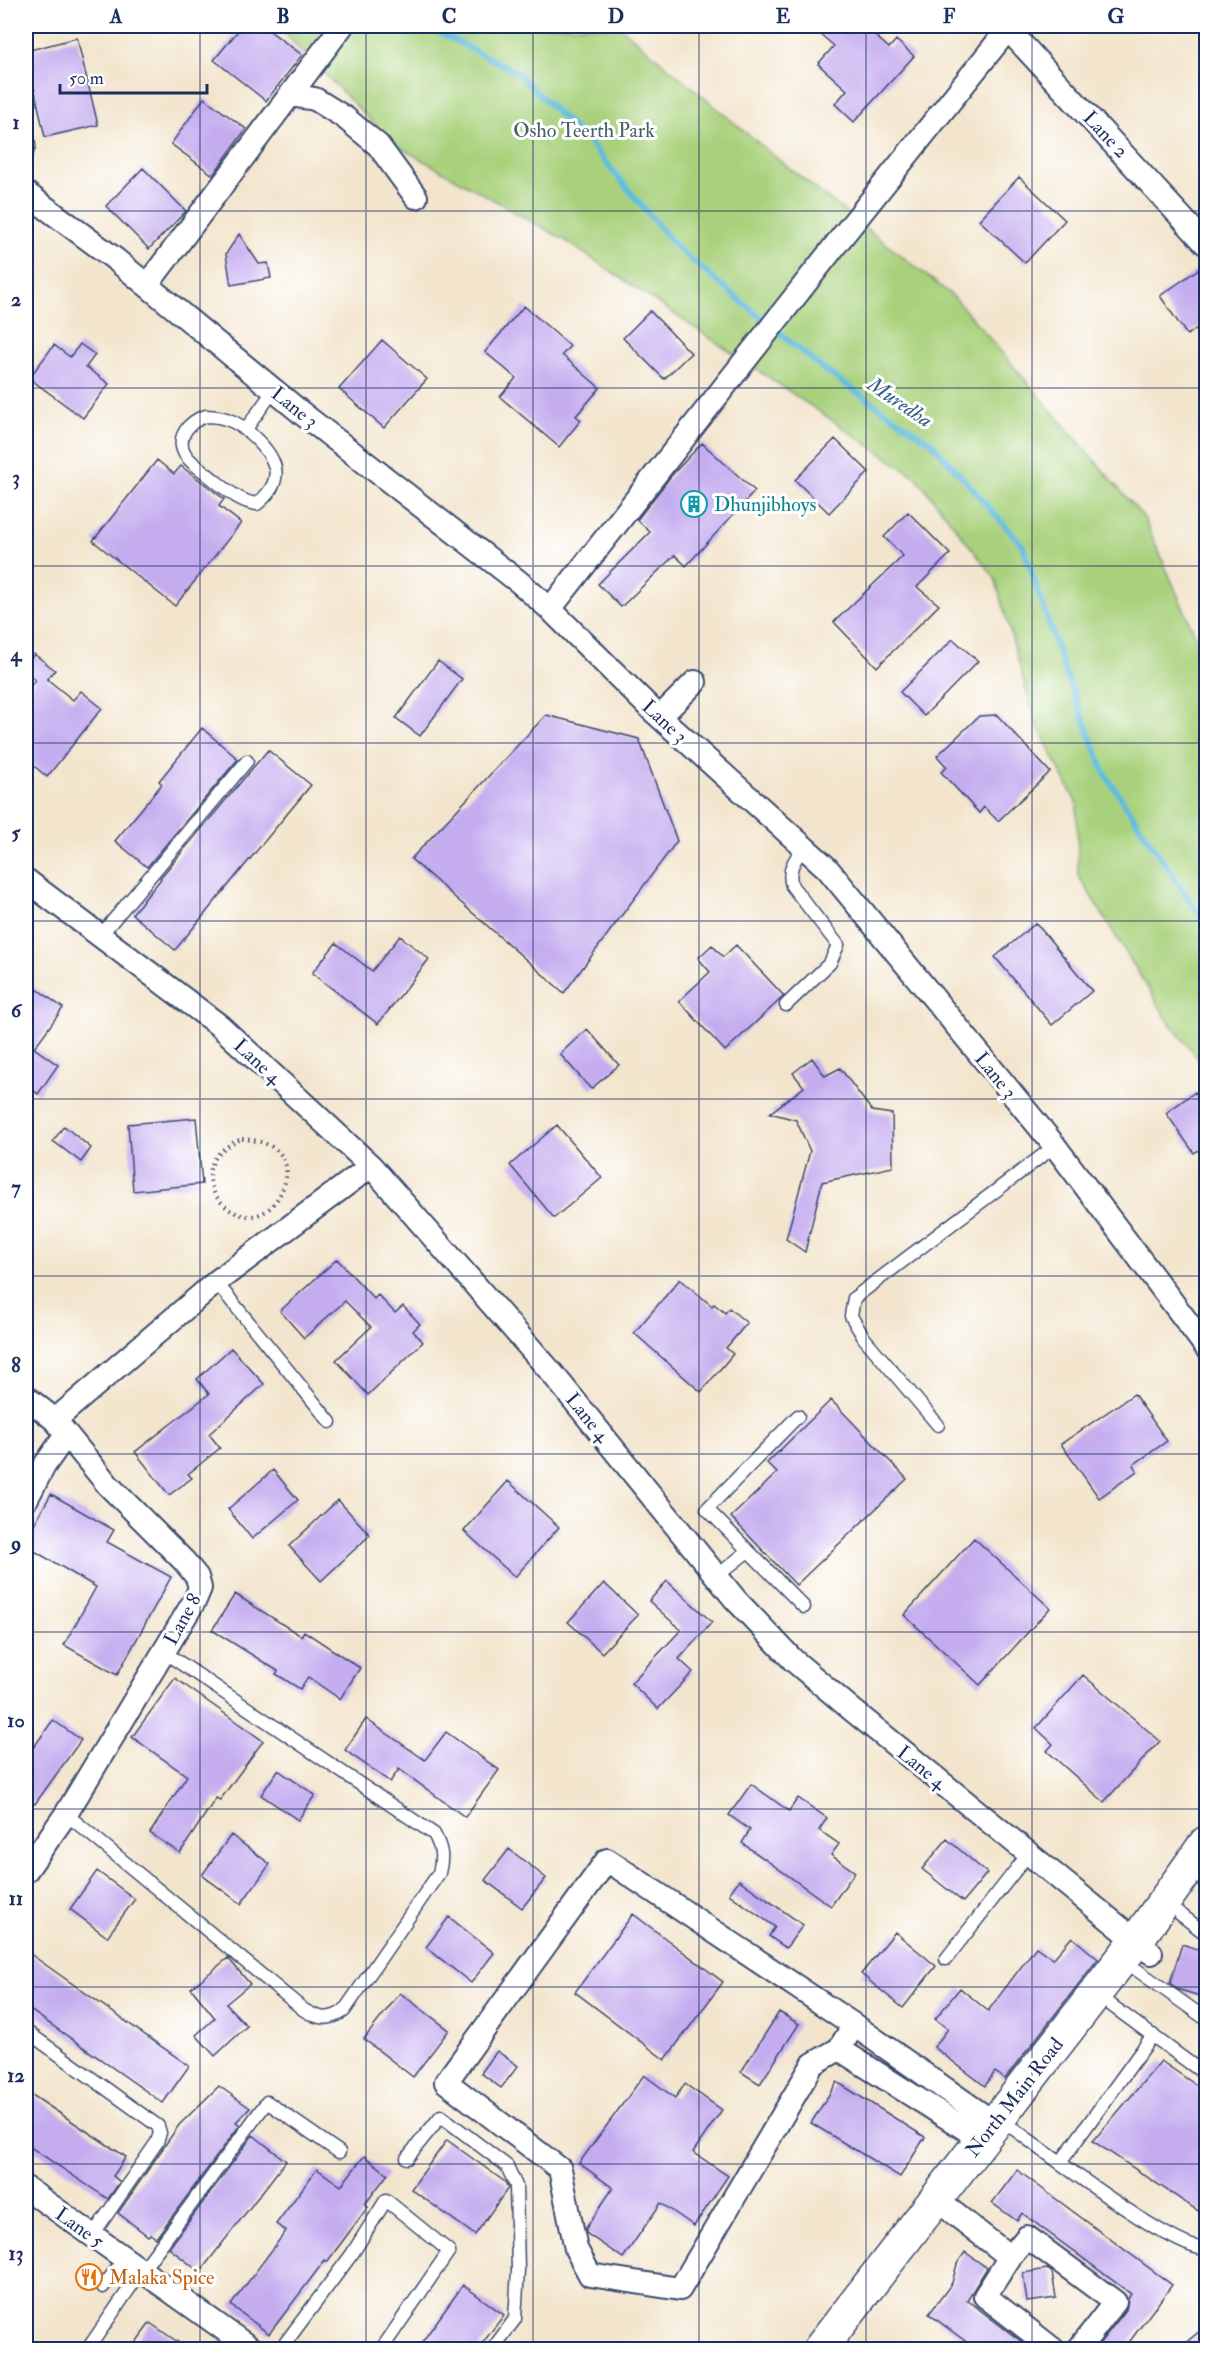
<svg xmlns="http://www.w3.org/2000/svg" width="1232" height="2375" font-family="'IM FELL Double Pica',serif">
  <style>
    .green { fill: #a9d17b; stroke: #62806c; stroke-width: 1.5 }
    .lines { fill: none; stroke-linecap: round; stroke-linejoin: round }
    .stream { stroke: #5fbbdd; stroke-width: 6 }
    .building { fill: #c4acef }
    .service-casing { stroke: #3b4a6f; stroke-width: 15 }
    .minor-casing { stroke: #3b4a6f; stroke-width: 26 }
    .secondary-casing { stroke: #3b4a6f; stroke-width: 36 }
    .path { stroke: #3b4a6f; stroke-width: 4; stroke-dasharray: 1.5 4.5; stroke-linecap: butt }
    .service { stroke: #fff; stroke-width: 12 }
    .minor { stroke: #fff; stroke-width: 22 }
    .secondary { stroke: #fff; stroke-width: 33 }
    .grid { fill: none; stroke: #1b2f5e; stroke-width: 1.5; stroke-opacity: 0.55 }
    .labels { text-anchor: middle; stroke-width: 6; stroke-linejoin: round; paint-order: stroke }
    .park-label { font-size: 20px; fill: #466067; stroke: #fff }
    .street-label { font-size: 20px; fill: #1b2f5e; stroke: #fff }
    .culture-label { font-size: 20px; fill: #0d838f; stroke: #fff; text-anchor: start }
    .food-label { font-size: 20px; fill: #c56008; stroke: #fff; text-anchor: start }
    .water-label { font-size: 21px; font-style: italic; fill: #33608a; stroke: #fff }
    .neatline { fill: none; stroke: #1b2f5e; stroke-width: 2 }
    .grid-label { font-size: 20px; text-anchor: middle; font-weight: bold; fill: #1b2f5e }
  </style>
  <rect width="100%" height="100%" fill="#fff"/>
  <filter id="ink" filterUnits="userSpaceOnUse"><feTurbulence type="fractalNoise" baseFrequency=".0167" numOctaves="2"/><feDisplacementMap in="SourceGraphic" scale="12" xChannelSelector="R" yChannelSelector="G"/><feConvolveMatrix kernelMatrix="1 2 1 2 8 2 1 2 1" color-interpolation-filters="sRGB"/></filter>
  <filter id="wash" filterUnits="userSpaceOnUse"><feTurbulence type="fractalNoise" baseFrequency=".008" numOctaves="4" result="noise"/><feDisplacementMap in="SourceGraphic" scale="24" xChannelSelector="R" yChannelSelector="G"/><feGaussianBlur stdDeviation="1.35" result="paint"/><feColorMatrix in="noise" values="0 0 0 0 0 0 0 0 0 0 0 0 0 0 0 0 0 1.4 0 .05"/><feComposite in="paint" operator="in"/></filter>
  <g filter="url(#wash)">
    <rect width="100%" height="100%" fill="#f3e5cd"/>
    <path class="green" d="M277,26H619L775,157L954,297L1144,518L1206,660V1069L1167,1019L1078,875L1077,804L1035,721L995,578L916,477L563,239L394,144Z"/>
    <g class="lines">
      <path class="stream" d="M427,26L516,72L593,147L678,249L823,369L932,443L1023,546L1063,666L1105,774L1206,925"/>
    </g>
    <g id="blocks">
      <path class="building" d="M242,26H263L302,55L266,101L214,60Z
        M811,26H864L889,48L896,40L914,56L854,122L835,104L847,90L818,64L834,46Z
        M77,38L98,125L45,137L26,51Z
        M204,98L246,129L213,175L171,144Z
        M143,168L186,211L149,249L106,206Z
        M1019,177L1065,220L1025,263L979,220Z
        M239,234L259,264L268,263L271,278L231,285L226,254Z
        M1206,264V322L1187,335L1160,296Z
        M524,306L570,346L562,355L600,388L576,416L581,420L559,447L500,397L516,378L485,352Z
        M650,311L691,353L664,379L623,338Z
        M382,340L427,379L384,428L339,389Z
        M80,344L95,355L86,367L109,384L83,418L29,378L54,345L70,357Z
        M835,439L869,472L829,513L795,480Z
        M702,443L755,491L686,566L675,555L621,607L598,584L650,532L637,520L671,476Z
        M157,460L174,474L181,466L224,499L219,506L241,523L175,606L93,541Z
        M908,512L950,554L917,587L939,605L877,667L834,622L903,556L884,537Z
        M953,639L978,661L924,716L900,692Z
        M34,654L55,670L47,679L73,700L81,691L102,708L47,777L26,759V692L35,680L26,672V665Z
        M438,661L462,679L420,736L396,718Z
        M546,715L639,739L677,841L564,993L411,859Z
        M997,715L1050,772L998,821L984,807L979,813L941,772L947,767L937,756L979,716Z
        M202,728L238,759L147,867L115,841L162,784L159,781Z
        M268,750L311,785L175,950L132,914L161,879L160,878Z
        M1036,923L1092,991L1052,1025L995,957Z
        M400,936L429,959L378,1024L312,973L336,943L372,971Z
        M712,945L723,957L736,945L784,996L725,1051L679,1001L710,972L698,958Z
        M26,981L63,1008L34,1048L58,1065L38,1094L26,1085Z
        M587,1029L619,1065L591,1089L560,1054Z
        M812,1058L825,1076L840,1068L872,1111L892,1114L893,1167L822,1182L805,1252L786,1239L810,1151L796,1120L770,1113L804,1087L793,1073Z
        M1195,1092L1206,1108V1145L1194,1153L1166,1113Z
        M196,1118L202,1184L133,1191L128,1124Z
        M557,1125L602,1178L554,1218L510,1165Z
        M64,1126L91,1148L81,1162L53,1141Z
        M337,1259L374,1299L378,1295L395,1313L403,1306L420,1324L413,1331L423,1342L368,1395L336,1360L371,1327L345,1301L304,1338L280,1311Z
        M680,1279L712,1306L714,1304L725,1313L729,1308L747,1323L726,1348L733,1354L701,1392L634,1333Z
        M231,1348L264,1384L209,1434L220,1448L188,1474L192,1478L169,1495L135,1452L209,1394L197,1379Z
        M1134,1394L1167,1441L1133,1465L1137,1471L1099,1498L1061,1444Z
        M831,1400L907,1479L796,1585L731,1517L777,1473L767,1463Z
        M273,1470L298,1500L252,1539L228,1509Z
        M508,1481L559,1527L515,1577L464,1531Z
        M51,1494L114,1530L107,1542L171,1577L117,1675L64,1645L96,1587L26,1546V1539Z
        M338,1500L370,1535L321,1581L289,1546Z
        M974,1538L1050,1608L980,1685L904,1615Z
        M667,1581L712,1622L679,1659L693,1672L658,1709L631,1683L681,1630L649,1601Z
        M604,1583L638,1615L602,1653L568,1622Z
        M235,1594L301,1636L304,1631L360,1668L340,1699L308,1677L300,1689L276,1674L278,1671L212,1630Z
        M1083,1675L1160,1741L1104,1802L1047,1751L1053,1744L1036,1728Z
        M175,1678L263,1741L220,1800L216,1798L180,1853L150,1833L187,1776L132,1737Z
        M366,1719L425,1760L446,1732L499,1770L465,1817L399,1769L390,1782L345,1750Z
        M53,1720L81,1740L35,1804L26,1798V1758Z
        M278,1770L315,1795L298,1820L261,1795Z
        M751,1784L789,1811L798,1798L827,1818L819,1830L839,1844L831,1855L855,1872L831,1906L742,1843L750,1830L729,1815Z
        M231,1835L270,1864L241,1904L202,1875Z
        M947,1839L987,1873L963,1902L922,1869Z
        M509,1849L546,1878L522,1908L485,1880Z
        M97,1871L135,1899L107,1937L70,1909Z
        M739,1880L803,1925L786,1948L769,1936L775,1927L729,1894Z
        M633,1914L723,1982L665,2060L575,1992Z
        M449,1917L494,1953L471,1983L426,1947Z
        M895,1932L936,1966L903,2008L861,1974Z
        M1072,1937L1098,1959L1005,2079L995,2072L985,2086L934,2047L948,2029L935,2019L960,1988L988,2011L1036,1947L1053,1959Z
        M1182,1944L1206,1952V1998L1177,1989L1170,1983Z
        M26,1951L189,2066L163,2103L26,2007Z
        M228,1958L250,1984L226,2004L247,2026L215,2056L196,2035L215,2018L191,1988Z
        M400,1993L449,2030L413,2077L364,2039Z
        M779,2012L799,2024L760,2084L741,2072Z
        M497,2051L518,2066L501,2088L481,2073Z
        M1161,2061L1206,2092V2216L1093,2141Z
        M644,2075L675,2098L685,2084L722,2110L693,2152L728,2176L694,2226L661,2203L623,2258L586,2233V2228L613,2188L579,2163Z
        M837,2082L925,2137L900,2177L811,2123Z
        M219,2086L250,2108L236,2122L240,2125L156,2238L150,2234L148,2236L118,2213L179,2125Z
        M26,2091L126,2157L113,2176L120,2182L108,2199L26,2144Z
        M253,2135L286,2161L200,2272L169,2248Z
        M447,2140L505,2182L508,2188L475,2235L411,2189Z
        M364,2156L388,2174L365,2204L368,2207L327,2262L325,2260L269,2334L231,2305L286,2231L276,2224L317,2169L341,2186Z
        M1017,2170L1172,2285L1124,2349H1095L1126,2310L1128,2299L1131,2294L1022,2213L1017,2221L992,2203Z
        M965,2252L987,2268L967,2300L1031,2349H976L929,2314L952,2283L957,2264Z
        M1047,2269L1052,2272L1056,2298L1027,2302L1023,2273Z
        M463,2285L504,2315L478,2349H433L422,2342Z
        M150,2323L188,2349H131Z
        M1200,2331L1206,2342V2349H1178Z"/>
    </g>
  </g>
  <g filter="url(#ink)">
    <use href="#blocks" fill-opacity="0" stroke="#3b4a6f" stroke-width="1.5"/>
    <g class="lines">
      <defs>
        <path id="service" d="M26,122L29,146L26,155
          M206,416C227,416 241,424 255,438C279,461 285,481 257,504C240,502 227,490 213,479C205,472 195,466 188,458C172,440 189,421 206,416Z
          M246,429L274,390
          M100,936L247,761
          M786,1005L830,963L838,945L792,886C787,870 794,860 804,847
          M216,1282L330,1422
          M798,1416L707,1509L804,1607
          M938,1425L864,1338L851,1316L854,1298L1055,1146
          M717,1576L748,1551
          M66,1814L304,2010C319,2019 329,2021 344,2011L439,1873C443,1857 442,1849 434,1834L164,1652
          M1180,1914L1206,1934
          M946,1959L1029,1853
          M1137,1970L1206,2019
          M1111,2005L1206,2075
          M26,2031L158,2126L160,2133L157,2142L92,2236
          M1014,2129C1047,2153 1173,2250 1206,2249
          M407,2158L441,2116L507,2166L516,2186L518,2270L515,2319L492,2350
          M1060,2163L1153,2035
          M103,2287L124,2259
          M87,2350L138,2276L267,2102L339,2152
          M280,2350L352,2254L386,2200L449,2251L381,2350"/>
        <path id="minor" d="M1005,26L1206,244
          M290,95L315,99L344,117L378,145L416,197
          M26,193L115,259L304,415L519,582L550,609L651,709L827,868L1055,1146L1206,1347
          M147,285L342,26
          M550,609L841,238L1008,29
          M660,717L695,682
          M26,880L220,1026L371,1166L552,1373L735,1599L793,1660L851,1709L1151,1953
          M26,1397L55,1420L108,1485L184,1561L197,1577L200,1588L195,1600L66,1814L26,1871
          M55,1420L216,1282L371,1166
          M26,1500L44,1466L66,1435
          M854,2025L839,2049L813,2064L680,2289L590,2275L576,2249L560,2169L446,2082L607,1860L854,2025L994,2123
          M839,2049L981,2139
          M26,2188L253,2350
          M951,2211L1010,2257
          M1054,2350L985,2296L1010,2257L1027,2237L1115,2302L1078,2350"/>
        <path id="secondary" d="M819,2350L1136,1941L1206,1843"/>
      </defs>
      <use href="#service" class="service-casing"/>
      <use href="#minor" class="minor-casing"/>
      <use href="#secondary" class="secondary-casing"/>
      <path class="path" d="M242,1139C271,1140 296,1156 283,1188C253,1262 162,1169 242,1139Z"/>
      <use href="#service" class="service"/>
      <use href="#minor" class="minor"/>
      <use href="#secondary" class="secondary"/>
    </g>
  </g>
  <path class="grid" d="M200,26V2350M366,26V2350M533,26V2350M699,26V2350M866,26V2350M1032,26V2350M26,211H1206M26,388H1206M26,566H1206M26,743H1206M26,921H1206M26,1099H1206M26,1276H1206M26,1454H1206M26,1632H1206M26,1809H1206M26,1987H1206M26,2164H1206"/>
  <defs>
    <symbol id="building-ring" viewBox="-11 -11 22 22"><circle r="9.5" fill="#fff" stroke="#0f9aa8" stroke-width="1.5"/><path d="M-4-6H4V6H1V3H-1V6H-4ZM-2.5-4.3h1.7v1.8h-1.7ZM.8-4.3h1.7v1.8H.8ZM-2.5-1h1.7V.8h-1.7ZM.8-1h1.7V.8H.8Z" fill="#0f9aa8"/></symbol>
    <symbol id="restaurant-ring" viewBox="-11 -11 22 22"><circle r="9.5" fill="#fff" stroke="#e8710a" stroke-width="1.5"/><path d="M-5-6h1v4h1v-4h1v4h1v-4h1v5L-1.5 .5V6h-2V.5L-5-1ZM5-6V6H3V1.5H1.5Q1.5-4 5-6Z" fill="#e8710a"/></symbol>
  </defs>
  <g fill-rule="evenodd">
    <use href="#building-ring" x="679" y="489" width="30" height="30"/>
    <use href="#restaurant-ring" x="74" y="2262" width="30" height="30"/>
  </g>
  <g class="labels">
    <g class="park-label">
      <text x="584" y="137">Osho Teerth Park</text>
    </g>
    <g class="street-label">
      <text transform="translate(1106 134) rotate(47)" y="7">Lane 2</text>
      <text transform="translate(295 407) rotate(39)" y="7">Lane 3</text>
      <text transform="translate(665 721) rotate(43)" y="7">Lane 3</text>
      <text transform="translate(258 1061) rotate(43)" y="7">Lane 4</text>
      <text transform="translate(996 1075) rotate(51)" y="7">Lane 3</text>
      <text transform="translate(588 1417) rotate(51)" y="7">Lane 4</text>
      <text transform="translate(182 1619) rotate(-61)" y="7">Lane 8</text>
      <text transform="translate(922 1767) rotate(39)" y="7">Lane 4</text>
      <text transform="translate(1014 2097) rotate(-52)" y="7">North Main Road</text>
      <text transform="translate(80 2227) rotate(36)" y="7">Lane 5</text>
    </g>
    <g class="culture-label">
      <text x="714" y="511">Dhunjibhoys</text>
    </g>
    <g class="food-label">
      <text x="109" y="2284">Malaka Spice</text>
    </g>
    <g class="water-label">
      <text transform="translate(900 402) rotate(34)" y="7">Muredha</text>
    </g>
  </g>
  <rect width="1232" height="2375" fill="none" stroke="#fff" stroke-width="66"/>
  <path d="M60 84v9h147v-9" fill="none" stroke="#1b2f5e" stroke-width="3"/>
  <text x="69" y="84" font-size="18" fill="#1b2f5e" stroke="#ffffff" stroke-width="4.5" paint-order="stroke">50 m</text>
  <rect x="33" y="33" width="1166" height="2309" class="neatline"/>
  <g class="grid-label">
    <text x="116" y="23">A</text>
    <text x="283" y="23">B</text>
    <text x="449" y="23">C</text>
    <text x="616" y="23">D</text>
    <text x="783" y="23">E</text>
    <text x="949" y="23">F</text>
    <text x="1116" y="23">G</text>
    <text x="16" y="129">1</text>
    <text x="16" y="306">2</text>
    <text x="16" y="484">3</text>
    <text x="16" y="661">4</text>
    <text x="16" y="839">5</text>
    <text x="16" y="1017">6</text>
    <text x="16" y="1194">7</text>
    <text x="16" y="1372">8</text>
    <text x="16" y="1550">9</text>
    <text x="16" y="1727">10</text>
    <text x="16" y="1905">11</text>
    <text x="16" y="2082">12</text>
    <text x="16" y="2260">13</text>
  </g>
</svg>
